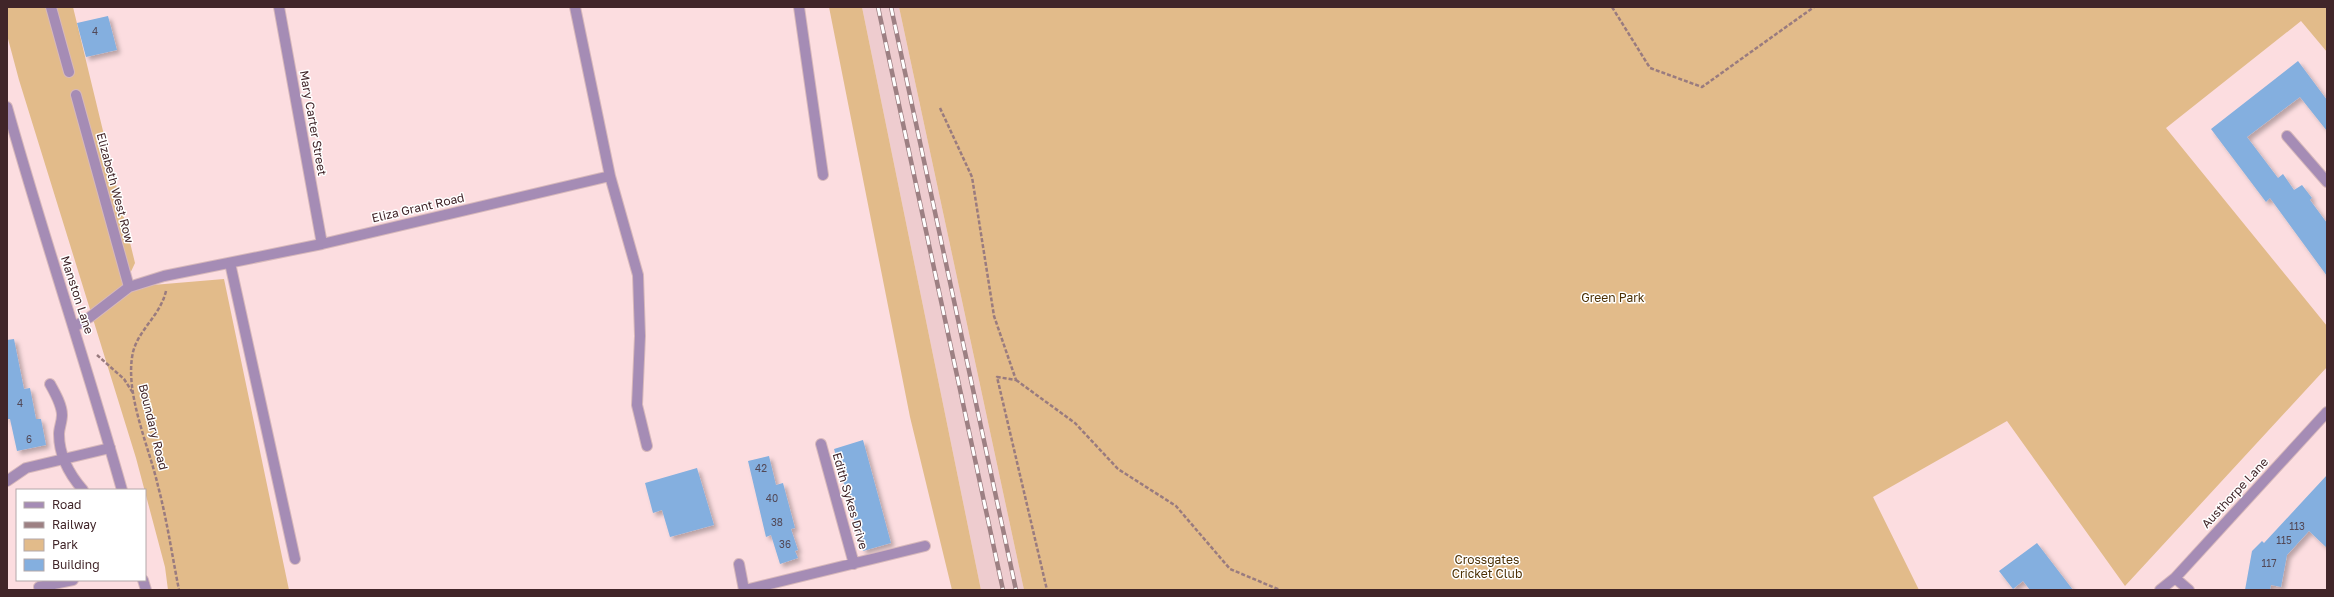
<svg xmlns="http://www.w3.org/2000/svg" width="2334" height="597" font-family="'Golos Text',sans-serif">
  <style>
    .built { fill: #eecccf }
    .green { fill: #e2bb8a }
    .building { fill: #84afdf; filter: url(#shadow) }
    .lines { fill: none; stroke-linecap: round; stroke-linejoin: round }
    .service-casing { stroke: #d7b8bb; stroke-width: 12 }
    .minor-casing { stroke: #d7b8bb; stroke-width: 12 }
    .tertiary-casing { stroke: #d7b8bb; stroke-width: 12 }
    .path { stroke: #997b7f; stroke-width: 2.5; stroke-dasharray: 4 2; stroke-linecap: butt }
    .service { stroke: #a58cb5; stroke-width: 10 }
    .minor { stroke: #a58cb5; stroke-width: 10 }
    .tertiary { stroke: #a58cb5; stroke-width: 10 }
    .rail-casing { stroke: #9d8083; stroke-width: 4.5 }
    .rail { stroke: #fff; stroke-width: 3; stroke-dasharray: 9; stroke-linecap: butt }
    .labels { text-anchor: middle; stroke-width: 3; stroke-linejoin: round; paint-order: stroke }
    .number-label { font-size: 10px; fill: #524856 }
    .street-label { font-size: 12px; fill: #412529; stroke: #fff }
    .park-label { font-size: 12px; fill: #4b2f03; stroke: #fff }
  </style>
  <defs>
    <filter id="shadow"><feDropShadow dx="3.5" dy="3.5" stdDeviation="2" flood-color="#0004"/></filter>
  </defs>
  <rect width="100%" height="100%" fill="#fcdde0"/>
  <path class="built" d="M862,7H899L1024,590H981Z"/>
  <path class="green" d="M7,7H73L135,263L128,278L129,287L224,279L289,590H168L165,567L136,458L19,80L7,35Z
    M829,7H862L981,590H952L910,417Z
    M899,7H2327V52L2301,21L2166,128L2327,326V367L2125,586L2007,421L1873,497L1919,590H1024Z"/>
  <path class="building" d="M108,16L117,50L86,57L77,23Z
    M2298,61L2327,100V131L2300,97L2247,137L2278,178L2283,174L2294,190L2302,185L2312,198L2310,200L2327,223V276L2270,198L2266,202L2211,129Z
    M14,339L24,389L30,388L36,419H41L46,445L17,451L10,419H7V340Z
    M863,440L891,543L863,551L834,449Z
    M769,456L776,485L783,483L795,528L791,529L798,550L795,551L798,558L780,564L771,535L766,537L748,461Z
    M697,468L714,525L670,537L662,510L653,513L645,483Z
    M2327,475V548L2309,531L2287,555L2281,587L2271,585L2270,590H2245L2252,551L2262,541L2264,543Z
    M2037,543L2073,590H2030L2023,581L2013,589L1999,571Z"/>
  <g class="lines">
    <defs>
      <path id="service" d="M50,384C55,393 62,405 62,415C62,422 59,428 59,434C59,455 69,474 83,490"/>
      <path id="minor" d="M51,7L69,72
        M279,7L322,244
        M799,7L823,175
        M76,95L129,287
        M2287,136L2327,182
        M610,176L638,275L640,336L637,405L647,446
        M230,263L295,559
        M74,327L90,317L129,287L164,276L322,244L610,176L575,7
        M821,444L854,564
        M7,481L26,468L110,448
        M739,564L744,590
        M2175,578L2189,590
        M40,590L39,587L73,580
        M745,590L925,546
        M2160,590L2175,578L2327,412"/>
      <path id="tertiary" d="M7,107C43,236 86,362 122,490
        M143,580L146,590"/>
    </defs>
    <use href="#service" class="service-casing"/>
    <use href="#minor" class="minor-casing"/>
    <use href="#tertiary" class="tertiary-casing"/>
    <path class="path" d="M1612,7L1650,68L1702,87L1814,7
      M940,108L972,177L994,316L1016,380L997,377L1047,590
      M166,291C160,316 139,329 133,352C124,393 149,446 158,486C167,520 172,555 179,590
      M97,355L124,379L133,393
      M1016,380L1075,423L1118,469L1176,506L1230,569L1280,590"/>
    <use href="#service" class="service"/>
    <use href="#minor" class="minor"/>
    <use href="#tertiary" class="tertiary"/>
    <defs>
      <path id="rail" d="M878,7L1003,590
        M891,7L1016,590"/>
    </defs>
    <use href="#rail" class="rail-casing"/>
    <use href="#rail" class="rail"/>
  </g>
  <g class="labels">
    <g class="number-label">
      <text x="95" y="35">4</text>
      <text x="20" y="407">4</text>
      <text x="29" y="443">6</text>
      <text x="761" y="472">42</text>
      <text x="772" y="502">40</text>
      <text x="777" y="526">38</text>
      <text x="2297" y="530">113</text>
      <text x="2284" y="544">115</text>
      <text x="785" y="548">36</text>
      <text x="2269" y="567">117</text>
    </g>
    <g class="street-label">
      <text transform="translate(313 123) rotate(80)" y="4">Mary Carter Street</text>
      <text transform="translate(115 188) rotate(75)" y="4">Elizabeth West Row</text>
      <text transform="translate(418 208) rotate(-13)" y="4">Eliza Grant Road</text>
      <text transform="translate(77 295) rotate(72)" y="4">Manston Lane</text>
      <text transform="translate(153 427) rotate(76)" y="4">Boundary Road</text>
      <text transform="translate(2235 493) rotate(-47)" y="4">Austhorpe Lane</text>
      <text transform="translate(850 501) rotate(74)" y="4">Edith Sykes Drive</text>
    </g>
    <g class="park-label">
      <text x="1613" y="302">Green Park</text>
      <text x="1487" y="564">Crossgates<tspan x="1487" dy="14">Cricket Club</tspan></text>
    </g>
  </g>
  <rect width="2334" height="597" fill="none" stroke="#412529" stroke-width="16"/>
  <rect x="16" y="489" width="130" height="92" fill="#ffffff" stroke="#b3a8a9"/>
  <rect x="24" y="502" width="20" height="6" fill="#a58cb5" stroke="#b3a8a9"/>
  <text x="52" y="509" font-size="12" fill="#412529">Road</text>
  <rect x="24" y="522" width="20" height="6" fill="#9d8083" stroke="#b3a8a9"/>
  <text x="52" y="529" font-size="12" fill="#412529">Railway</text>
  <rect x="24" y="539" width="20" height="12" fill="#e2bb8a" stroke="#b3a8a9"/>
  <text x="52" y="549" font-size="12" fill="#412529">Park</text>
  <rect x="24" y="559" width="20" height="12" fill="#84afdf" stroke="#b3a8a9"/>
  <text x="52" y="569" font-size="12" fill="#412529">Building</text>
</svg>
